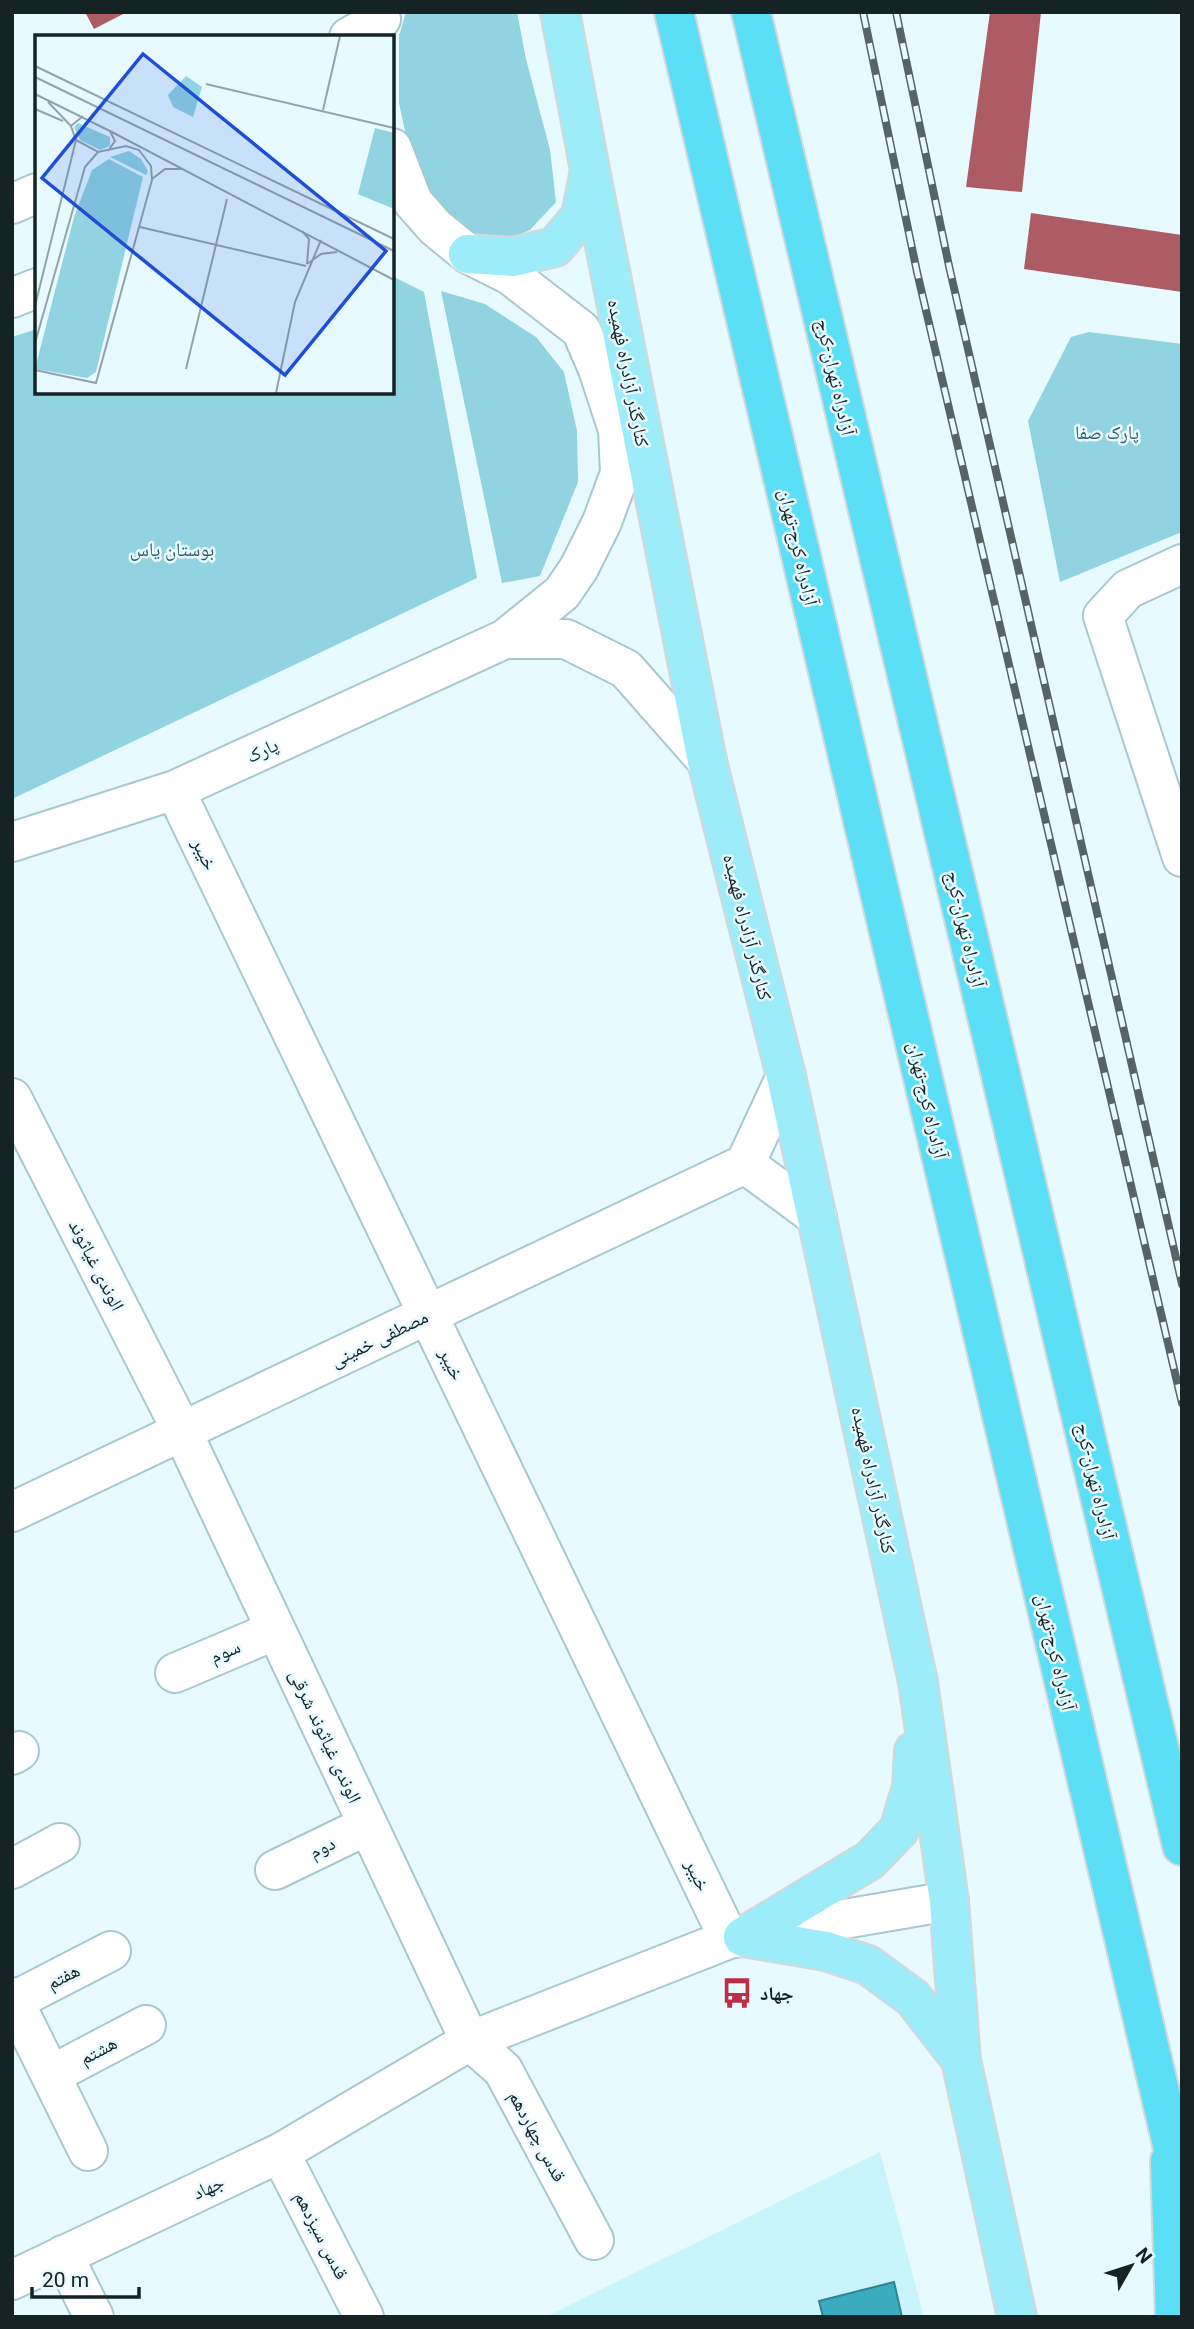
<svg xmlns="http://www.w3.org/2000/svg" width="1194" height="2329" font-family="Roboto,'Noto Naskh Arabic',sans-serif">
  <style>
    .built { fill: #c9f4fd }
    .green { fill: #91d3e0 }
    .water { fill: #3aacc0; stroke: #2f8392; stroke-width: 2 }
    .building { fill: #ac5c62 }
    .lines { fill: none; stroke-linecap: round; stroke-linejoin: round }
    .minor-casing { stroke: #a8c8cf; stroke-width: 42 }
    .major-casing { stroke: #d5d7d8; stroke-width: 42 }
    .highway-casing { stroke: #d5d7d8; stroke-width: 42 }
    .minor { stroke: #fff; stroke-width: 38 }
    .major { stroke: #9decfa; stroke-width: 38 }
    .highway { stroke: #5bdff6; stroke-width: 38 }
    .rail-casing { stroke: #566467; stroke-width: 8 }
    .rail { stroke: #e7faff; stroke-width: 5; stroke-dasharray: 16; stroke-linecap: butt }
    .labels { text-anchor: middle; stroke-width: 5; stroke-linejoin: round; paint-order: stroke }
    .street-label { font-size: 19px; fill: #162325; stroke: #e7faff }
    .park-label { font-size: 19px; fill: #2f5e67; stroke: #e7faff }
    .poi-label { font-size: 19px; font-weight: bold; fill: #162325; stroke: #e7faff; text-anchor: start }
    .inset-road { fill: none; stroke: #93a4a8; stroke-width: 2 }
    .view { fill: #1d4ed8; fill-opacity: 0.15; stroke: #1d4ed8; stroke-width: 3.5 }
    .inset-edge { fill: none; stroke: #162325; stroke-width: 3.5 }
  </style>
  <rect width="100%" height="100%" fill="#e7faff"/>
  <path class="built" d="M880,2152L924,2317H545Z"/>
  <path class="green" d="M406,12H517L526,59L550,150L556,202L530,230L502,242L470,234L435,201L412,163L399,103V36Z
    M392,276L424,292L477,578L12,799V337L37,329V392H392Z
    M441,291L485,304L536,337L564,372L577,431L578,482L540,576L502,583Z
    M1089,332L1182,344V532L1060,582L1028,421L1071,337Z"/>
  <path class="water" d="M894,2282L902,2317H823L819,2301Z"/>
  <path class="building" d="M85,12H127L94,29Z
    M990,12H1041L1022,192L966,187Z
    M1031,213L1182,235V292L1024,269Z"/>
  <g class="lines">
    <defs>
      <path id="minor" d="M349,37L381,19
        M12,204L37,193
        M12,298L37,288
        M1182,564L1128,589L1103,616L1182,857
        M505,639H566L626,669L707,761
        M175,790L729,1939
        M12,842L175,790L505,639L562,593L579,568L602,522L620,473L618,430L598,369L581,330L510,275L468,254L435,227L413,202L392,148
        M12,1098L182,1431L470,2041L503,2070L594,2240
        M745,1164L786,1076
        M745,1164L817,1217
        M12,1512L745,1164
        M175,1673L276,1630
        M12,1755L19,1751
        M12,1869L60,1843
        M275,1870L368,1825
        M12,1997L88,2151
        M14,2001L111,1951
        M51,2075L146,2025
        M280,2153L364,2317
        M63,2255L94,2317
        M12,2280L280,2153L470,2041L729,1939L949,1901"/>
      <path id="major" d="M590,170L707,761L786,1076L918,1682L949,1901L961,2060L1017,2317
        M468,254L513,257L555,247L581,216L590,170L560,12
        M743,1937L870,1860L899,1830L912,1787L914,1751
        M743,1937L826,1951L868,1965L913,1998L961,2060"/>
      <path id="highway" d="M674,12L1182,2187
        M751,12L1182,1846
        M1170,2161L1175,2317"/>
    </defs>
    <use href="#minor" class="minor-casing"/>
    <use href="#major" class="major-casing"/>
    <use href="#highway" class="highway-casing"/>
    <use href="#minor" class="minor"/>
    <use href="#major" class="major"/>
    <use href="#highway" class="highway"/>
    <defs>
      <path id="rail" d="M863,12L917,272L1182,1403
        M896,12L949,266L1182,1284"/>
    </defs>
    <use href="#rail" class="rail-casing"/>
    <use href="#rail" class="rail"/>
  </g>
  <defs>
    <symbol id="bus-bare" viewBox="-9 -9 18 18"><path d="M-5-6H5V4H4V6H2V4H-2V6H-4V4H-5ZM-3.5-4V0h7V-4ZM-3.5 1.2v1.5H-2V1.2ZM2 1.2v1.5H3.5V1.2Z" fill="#bd2d46" stroke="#e7faff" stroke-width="2.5" paint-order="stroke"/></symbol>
  </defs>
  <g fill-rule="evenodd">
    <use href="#bus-bare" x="715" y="1971" width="44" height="44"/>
  </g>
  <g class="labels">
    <g class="street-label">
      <text transform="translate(629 373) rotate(79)" y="7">کنارگذر آزادراه فهمیده</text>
      <text transform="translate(836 377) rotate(77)" y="7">آزادراه تهران-کرج</text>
      <text transform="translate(799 547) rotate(77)" y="7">آزادراه کرج-تهران</text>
      <text transform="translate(262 750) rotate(-25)" y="7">پارک</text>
      <text transform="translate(205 854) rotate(64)" y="7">خیبر</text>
      <text transform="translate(748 927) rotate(76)" y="7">کنارگذر آزادراه فهمیده</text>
      <text transform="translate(966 929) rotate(77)" y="7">آزادراه تهران-کرج</text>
      <text transform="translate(928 1100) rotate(77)" y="7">آزادراه کرج-تهران</text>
      <text transform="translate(97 1265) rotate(63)" y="7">الوندی غیاثوند</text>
      <text transform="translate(379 1338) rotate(-26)" y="7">مصطفی خمینی</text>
      <text transform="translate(452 1364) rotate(64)" y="7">خیبر</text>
      <text transform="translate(874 1480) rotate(78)" y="7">کنارگذر آزادراه فهمیده</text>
      <text transform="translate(1096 1481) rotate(77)" y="7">آزادراه تهران-کرج</text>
      <text transform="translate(225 1651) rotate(-23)" y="7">سوم</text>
      <text transform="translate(1056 1652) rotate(77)" y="7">آزادراه کرج-تهران</text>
      <text transform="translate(326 1736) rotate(65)" y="7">الوندی غیاثوند شرقی</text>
      <text transform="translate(322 1847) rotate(-26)" y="7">دوم</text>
      <text transform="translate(698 1875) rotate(64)" y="7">خیبر</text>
      <text transform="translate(63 1976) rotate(-27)" y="7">هفتم</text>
      <text transform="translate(98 2050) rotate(-28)" y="7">هشتم</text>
      <text transform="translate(538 2136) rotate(62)" y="7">قدس چهاردهم</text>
      <text transform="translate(208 2187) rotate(-25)" y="7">جهاد</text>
      <text transform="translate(322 2235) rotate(63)" y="7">قدس سیزدهم</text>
    </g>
    <g class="park-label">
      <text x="1107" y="439">پارک صفا</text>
      <text x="172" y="556">بوستان یاس</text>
    </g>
    <g class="poi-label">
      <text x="760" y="2000">جهاد</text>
    </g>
  </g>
  <g transform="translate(35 35)">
    <rect width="359" height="359" fill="#e7faff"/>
    <path d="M151,41L167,52L158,82L138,72L133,60ZM43,88L75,102V111L65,115L45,105L39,92ZM340,93L359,98V174L323,159ZM94,116L106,124L113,136L111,140L75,122ZM74,124L108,142L61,337L52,343L0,334L39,182L57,135Z" fill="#91d3e0"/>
    <path class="inset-road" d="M0,31L359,204M0,42L359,216M171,49L359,93M0,59L75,96L80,106L73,116M13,67L36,91M0,74L28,86M288,75L305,1M75,96L359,245M117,144L130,134H147M105,192L271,231M267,196L274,204L272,229M272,229L286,219L302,217M0,271L41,105M0,308L50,132L63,117M151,334L192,164M0,335L61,348L117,145L116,131L104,115L91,111L63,117L41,105L36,91L48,81M241,358L260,267L286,205"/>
    <path class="view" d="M108,19L351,216L250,340L7,143Z"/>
    <rect width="359" height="359" class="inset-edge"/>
  </g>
  <rect width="1194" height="2329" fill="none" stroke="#162325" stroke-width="28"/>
  <g transform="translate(1131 2266) rotate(51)" stroke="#e7faff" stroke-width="5" paint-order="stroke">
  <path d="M0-5L12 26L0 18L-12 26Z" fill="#162325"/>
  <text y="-10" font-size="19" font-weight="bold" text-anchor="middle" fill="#162325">N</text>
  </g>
  <path d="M32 2287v10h107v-10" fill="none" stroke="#162325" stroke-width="3.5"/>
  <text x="42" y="2287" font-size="21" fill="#162325" stroke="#e7faff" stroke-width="5" paint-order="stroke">20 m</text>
</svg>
